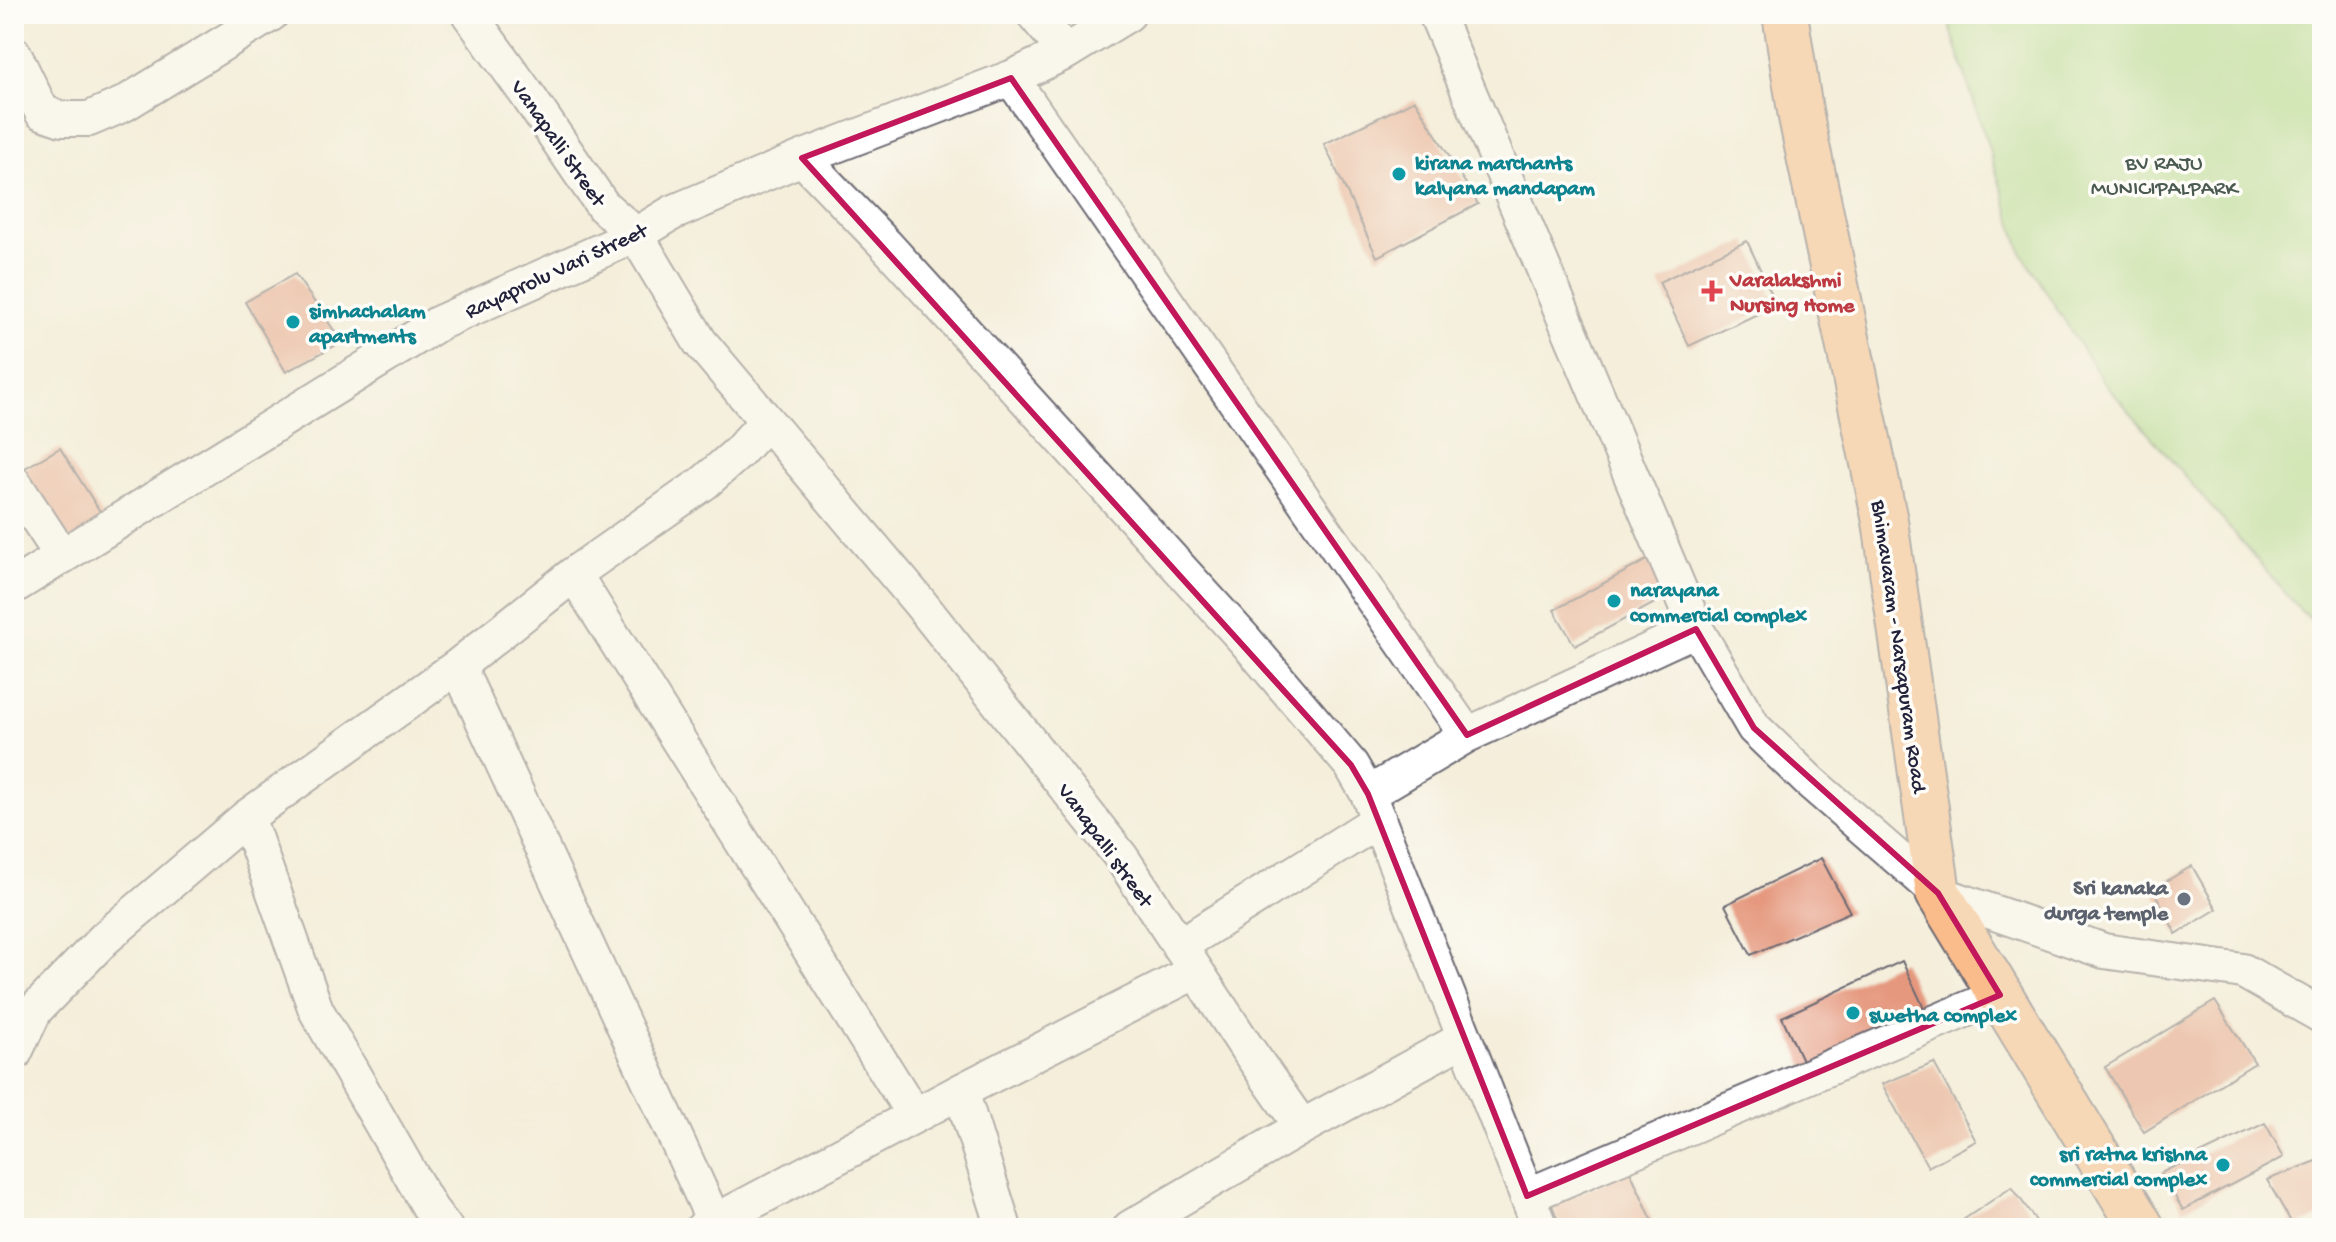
<svg xmlns="http://www.w3.org/2000/svg" width="2336" height="1242" font-family="'Gochi Hand',sans-serif">
  <style>
    .green { fill: #a9db89; stroke: #667e62; stroke-width: 2 }
    .building { fill: #e5987e }
    .lines { fill: none; stroke-linecap: round; stroke-linejoin: round }
    .minor-casing { stroke: #6c6973; stroke-width: 38 }
    .primary-casing { stroke: #6c6973; stroke-width: 48 }
    .minor { stroke: #fff; stroke-width: 34 }
    .primary { stroke: #fabc8b; stroke-width: 44 }
    .marked { fill: none; stroke: #c2185b; stroke-width: 6; stroke-linejoin: round }
    .culture-dot { fill: #0f9aa8; stroke: #fdfcf7; stroke-width: 3 }
    .health-dot { fill: #e0444e; stroke: #fdfcf7; stroke-width: 3 }
    .worship-dot { fill: #6b7280; stroke: #fdfcf7; stroke-width: 3 }
    .labels { text-anchor: middle; stroke-width: 7; stroke-linejoin: round; paint-order: stroke }
    .street-label { font-size: 22px; fill: #22223b; stroke: #fdfcf7 }
    .culture-label { font-size: 22px; font-weight: bold; fill: #0d838f; stroke: #fdfcf7; text-anchor: start }
    .park-label { font-size: 22px; fill: #4a5a52; stroke: #fdfcf7 }
    .health-label { font-size: 22px; font-weight: bold; fill: #be3a42; stroke: #fdfcf7; text-anchor: start }
    .worship-label { font-size: 22px; font-weight: bold; fill: #5b616d; stroke: #fdfcf7; text-anchor: end }
  </style>
  <rect width="100%" height="100%" fill="#fdfcf7"/>
  <filter id="ink" filterUnits="userSpaceOnUse"><feTurbulence type="fractalNoise" baseFrequency=".0125" numOctaves="2"/><feDisplacementMap in="SourceGraphic" scale="16" xChannelSelector="R" yChannelSelector="G"/><feConvolveMatrix kernelMatrix="1 2 1 2 8 2 1 2 1" color-interpolation-filters="sRGB"/></filter>
  <filter id="wash" filterUnits="userSpaceOnUse"><feTurbulence type="fractalNoise" baseFrequency=".006" numOctaves="4" result="noise"/><feDisplacementMap in="SourceGraphic" scale="32" xChannelSelector="R" yChannelSelector="G"/><feGaussianBlur stdDeviation="1.8" result="paint"/><feColorMatrix in="noise" values="0 0 0 0 0 0 0 0 0 0 0 0 0 0 0 0 0 1.4 0 .05"/><feComposite in="paint" operator="in"/></filter>
  <g filter="url(#wash)">
    <rect width="100%" height="100%" fill="#f4eedb"/>
    <path class="green" d="M1946,14H2322V629L2301,611L2102,380L2022,253Z"/>
    <g id="blocks">
      <path class="building" d="M1415,100L1478,204L1377,257L1324,144Z
        M1747,241L1777,305L1689,346L1659,282Z
        M295,274L342,342L286,372L245,302Z
        M60,448L106,521L67,544L18,472Z
        M1654,556L1675,592L1575,646L1554,610Z
        M1821,858L1850,912L1751,955L1725,905Z
        M2192,866L2217,909L2176,934L2153,889Z
        M1902,961L1924,1008L1806,1069L1782,1017Z
        M2215,1001L2255,1063L2144,1132L2105,1067Z
        M1934,1063L1976,1141L1928,1167L1882,1084Z
        M2265,1123L2284,1157L2183,1210L2161,1173Z
        M2322,1159V1216L2294,1227L2267,1180Z
        M1630,1171L1654,1224L1644,1228H1561L1552,1205Z
        M2012,1187L2041,1228H1951Z"/>
    </g>
  </g>
  <g filter="url(#ink)">
    <use href="#blocks" fill-opacity="0" stroke="#6c6973" stroke-width="2"/>
    <g class="lines">
      <defs>
        <path id="minor" d="M469,14L526,93L603,206L636,235L700,342L919,602L1121,857L1246,1047L1302,1127L1130,1228
          M1034,14L1066,52
          M1436,14L1696,629L1754,728L1809,781L1938,893L2104,951L2243,971L2322,1016
          M14,54L42,112L62,119H89L124,104L271,14
          M1011,78L1467,735
          M802,158L886,245L1244,639L1351,765L1368,794L1467,735L1696,629
          M14,483L62,556
          M574,574L914,1115
          M14,586L439,323L636,235L672,213L802,158L1011,78L1066,52L1128,14
          M458,666L714,1221
          M1368,794L1540,1228
          M247,817L316,1010L431,1210L445,1228
          M1179,946L1379,820
          M14,1054L35,1010L105,938L247,817L458,666L574,574L705,482L738,453L766,422
          M961,1091L1004,1228
          M1302,1127L1465,1038
          M1527,1196L2000,995
          M703,1228L961,1091L1196,971"/>
        <path id="primary" d="M1785,14L1801,117L1885,521L1938,893L2142,1228"/>
      </defs>
      <use href="#minor" class="minor-casing"/>
      <use href="#primary" class="primary-casing"/>
      <use href="#minor" class="minor"/>
      <use href="#primary" class="primary"/>
    </g>
  </g>
  <path d="M0 0H2336V1242H0ZM1011,78L1467,735L1696,629L1754,728L1938,893L2000,995L1527,1196L1368,794L1351,765L802,158Z" fill="#f4eedb" fill-opacity=".55" fill-rule="evenodd"/>
  <path class="marked" d="M1011,78L1467,735L1696,629L1754,728L1938,893L2000,995L1527,1196L1368,794L1351,765L802,158Z"/>
  <g class="culture-dot">
    <circle cx="1399" cy="174" r="8"/>
    <circle cx="293" cy="322" r="8"/>
    <circle cx="1614" cy="601" r="8"/>
    <circle cx="1853" cy="1013" r="8"/>
    <circle cx="2223" cy="1165" r="8"/>
  </g>
  <path class="health-dot" d="M1708 279h8v8h8v8h-8v8h-8v-8h-8v-8h8z"/>
  <circle class="worship-dot" cx="2184" cy="899" r="8"/>
  <g class="labels">
    <g class="street-label">
      <text transform="translate(560 142) rotate(55)" y="8">Vanapalli Street</text>
      <text transform="translate(555 269) rotate(-25)" y="8">Rayaprolu Vari Street</text>
      <text transform="translate(1901 646) rotate(82)" y="8">Bhimavaram - Narsapuram Road</text>
      <text transform="translate(1107 844) rotate(54)" y="8">Vanapalli street</text>
    </g>
    <g class="culture-label">
      <text x="1415" y="169">kirana marchants<tspan x="1415" dy="25">kalyana mandapam</tspan></text>
      <text x="309" y="317">simhachalam<tspan x="309" dy="25">apartments</tspan></text>
      <text x="1630" y="596">narayana<tspan x="1630" dy="25">commercial complex</tspan></text>
      <text x="1869" y="1021">swetha complex</text>
      <text x="2207" y="1160" text-anchor="end">sri ratna krishna<tspan x="2207" dy="25">commercial complex</tspan></text>
    </g>
    <g class="park-label">
      <text x="2164" y="169">BV RAJU<tspan x="2164" dy="25">MUNICIPALPARK</tspan></text>
    </g>
    <g class="health-label">
      <text x="1730" y="286">Varalakshmi<tspan x="1730" dy="25">Nursing Home</tspan></text>
    </g>
    <g class="worship-label">
      <text x="2168" y="894">Sri kanaka<tspan x="2168" dy="25">durga temple</tspan></text>
    </g>
  </g>
  <rect width="2336" height="1242" fill="none" stroke="#fdfcf7" stroke-width="48"/>
</svg>
